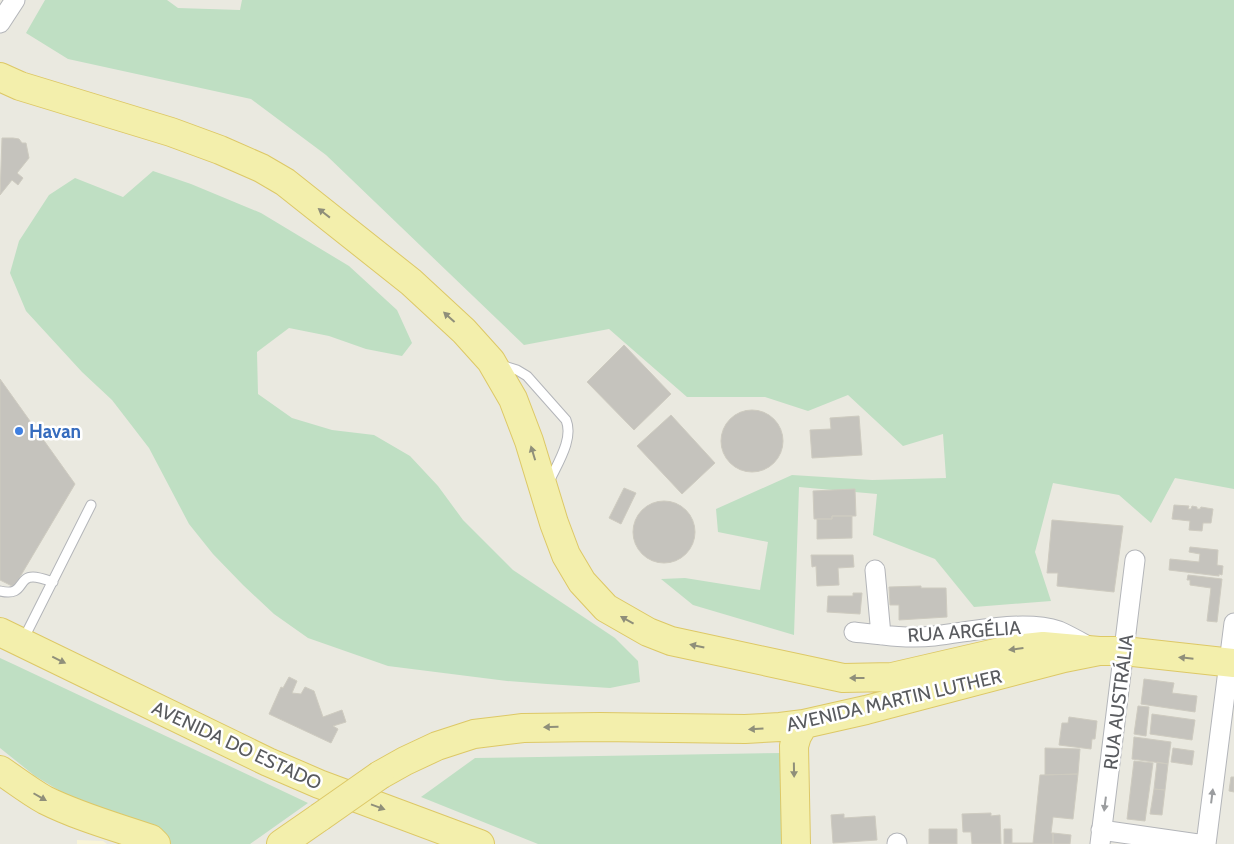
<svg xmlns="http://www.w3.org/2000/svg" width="1234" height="844" font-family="Cabin,sans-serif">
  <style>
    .commercial { fill: #f8f4d7 }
    .green { fill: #bfdfc3 }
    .building { fill: #c5c3bd; stroke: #cecbc0 }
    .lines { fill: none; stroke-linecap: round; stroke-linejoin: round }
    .lane-casing { stroke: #b3b5b9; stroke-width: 11 }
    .street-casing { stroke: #b3b5b9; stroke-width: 21 }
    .primary-casing { stroke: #ddc866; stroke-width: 30 }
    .lane { stroke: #fff; stroke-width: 9 }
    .street { stroke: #fff; stroke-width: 19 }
    .primary { stroke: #f3efac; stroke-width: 28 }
    .primary-bridge-casing { stroke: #ddc866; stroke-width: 30; stroke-linecap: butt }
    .primary-bridge { stroke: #f3efac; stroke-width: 28 }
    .oneway { fill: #8f8f7a }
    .oneway2 { fill: #9b9d9f }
    .shop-dot { fill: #3f7fe0; stroke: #fff; stroke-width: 2 }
    .labels { text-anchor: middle; stroke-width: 5; stroke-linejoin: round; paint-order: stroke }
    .shop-label { font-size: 19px; font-weight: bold; fill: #366cbe; stroke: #fff; text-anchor: start }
    .street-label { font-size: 19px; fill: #595b5f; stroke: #fff }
  </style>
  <rect width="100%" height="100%" fill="#eae9e0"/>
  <path class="commercial" d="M77,840L103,841L107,844H77Z"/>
  <path class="green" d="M45,0H167L178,8L240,10L242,0H1234V489L1175,478L1151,523L1119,495L1053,483L1035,552L1051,601L974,607L935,559L873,535L877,494L799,487L794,635L693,605L661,579L685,578L760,590L768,542L718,532L716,509L792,475L872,480L946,478L943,434L903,446L848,395L808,411L765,397H687L609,329L524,345L326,155L251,99L68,59L26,33Z
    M153,171L191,184L261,213L349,266L397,310L412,343L402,356L366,349L329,336L289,328L257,352L258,394L292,418L332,430L374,435L410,456L438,486L463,520L513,570L615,638L638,661L640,682L610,688L547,684L507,681L388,666L308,638L274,614L243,585L213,554L189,524L149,448L112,400L82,372L26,311L10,273L19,241L49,195L75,178L123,197Z
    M0,658L13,664L308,803L250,844H171L155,825L85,806L35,776L0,748Z
    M783,753L786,844H538L421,797L475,758Z"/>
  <path class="building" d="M2,138H13L19,139L22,143H26L29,158L17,173L23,178L18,185L12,180L0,195Z
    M624,345L671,394L634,430L587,382Z
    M0,379L75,484L14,587L0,580Z
    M721 441a31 31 0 1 1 62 0a31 31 0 1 1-62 0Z
    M671,415L715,463L682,494L637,446Z
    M859,416L862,455L812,458L810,430L831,429L830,418Z
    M624,488L636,493L621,524L609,518Z
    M855,489L856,516H832V519H814L813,491Z
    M633 532a31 31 0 1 1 62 0a31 31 0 1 1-62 0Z
    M1174,505L1189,506L1188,509H1191L1192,506L1197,507V509H1200L1201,507L1213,509L1211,523H1203L1202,531L1189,530L1190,521L1172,519Z
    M832,516H852V538L817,539V519H832Z
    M1052,520L1123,526L1114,592L1057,586L1058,573H1047Z
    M1190,547L1218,550L1217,565L1223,566L1222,575L1219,574V576L1169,570L1170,559L1199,562L1200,554L1189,552Z
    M811,555H853L854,567L838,568L839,585L817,586L816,566L812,567Z
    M1188,575L1222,579L1217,622L1207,621L1211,588L1190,585V580H1187Z
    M921,586V588H946L947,617L899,620V605H890L889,587Z
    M853,593H862L860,614L827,612L828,596H853Z
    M289,677L297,681L292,693L301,694L305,687L314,691L323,717L342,710L346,722L333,726L338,729L331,743L269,714L281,687L283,688Z
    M1144,679L1174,683L1172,693L1197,696L1195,712L1141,704Z
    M1138,706L1149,707L1146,736L1134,734Z
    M1152,714L1195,720L1192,740L1150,734Z
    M1069,717L1097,721L1095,739H1092L1091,749L1059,745L1062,723H1068Z
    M1134,737L1171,742L1168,764L1132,759Z
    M1045,748L1080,749L1078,774L1045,775Z
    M1173,748L1194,751L1192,765L1171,762Z
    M1134,761L1153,763L1145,821L1127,819Z
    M1157,762L1168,764L1165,790L1154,789Z
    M1078,774L1073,819L1053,817L1051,833H1053V844H1004V829H1012V843H1033L1040,775Z
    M1231,777H1234V792L1229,791Z
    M1154,789L1165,790L1162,815L1150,814Z
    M991,813V816L1000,815L1001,844H972L971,832H963L962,814Z
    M844,814V818L875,816L877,840L833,843L831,815Z
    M929,829H957V844H929Z
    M1053,833L1071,835L1070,844H1053Z"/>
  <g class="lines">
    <defs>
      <path id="lane" d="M501,365L517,370L527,376L566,420C574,439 557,464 549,482
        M0,591C25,597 17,577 33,577C39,577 47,580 53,582
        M23,640L91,505"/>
      <path id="street" d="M0,23L15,0
        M875,570L881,635
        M854,632C880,635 908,639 934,636C971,632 1023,619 1059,631C1068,635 1077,640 1086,645
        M1101,830L1198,844
        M897,843V844
        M1100,844L1135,560
        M1206,844L1234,623"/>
      <path id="primary" d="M0,77L20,86L171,132L220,150L261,168L285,182L411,282L464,331L491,361L513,399L529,441L554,523L566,555L582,582L606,608L648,632L671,641L843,678L892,677L1013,649L1043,646L1099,651
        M0,632L268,762L319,784L480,844
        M0,770C15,780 29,791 45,800C79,817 116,827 151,839L156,844
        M380,775L405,761L437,746L474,734L523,728L600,727L745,729L780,727L804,724L866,710L1064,658L1099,651H1124L1234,663
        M281,844L320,817
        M796,844L794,746L797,736L804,724"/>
    </defs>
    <use href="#lane" class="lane-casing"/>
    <use href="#street" class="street-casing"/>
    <use href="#primary" class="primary-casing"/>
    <use href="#lane" class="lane"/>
    <use href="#street" class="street"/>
    <use href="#primary" class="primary"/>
    <defs>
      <path id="primary-bridge" d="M320,817L380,775"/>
    </defs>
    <use href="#primary-bridge" class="primary-bridge-casing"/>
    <use href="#primary-bridge" class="primary-bridge"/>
  </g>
  <defs><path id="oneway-solid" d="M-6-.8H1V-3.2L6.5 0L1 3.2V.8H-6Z" transform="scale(1.25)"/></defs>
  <g class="oneway">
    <use href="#oneway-solid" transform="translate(324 213) rotate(-142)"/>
    <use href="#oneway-solid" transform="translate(449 317) rotate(-138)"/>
    <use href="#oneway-solid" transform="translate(533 453) rotate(-107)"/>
    <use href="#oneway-solid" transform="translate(627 620) rotate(-151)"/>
    <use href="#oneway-solid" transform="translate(697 646) rotate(-168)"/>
    <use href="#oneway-solid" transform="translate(1016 649) rotate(173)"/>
    <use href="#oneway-solid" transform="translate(1186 658) rotate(-174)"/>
    <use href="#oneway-solid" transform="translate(59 660) rotate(26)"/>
    <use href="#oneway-solid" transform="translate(857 678) rotate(180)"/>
    <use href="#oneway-solid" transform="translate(551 727) rotate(179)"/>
    <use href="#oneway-solid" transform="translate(756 729) rotate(177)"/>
    <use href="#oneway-solid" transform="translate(794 770) rotate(89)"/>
    <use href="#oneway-solid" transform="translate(40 797) rotate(30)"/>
    <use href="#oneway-solid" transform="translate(378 807) rotate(20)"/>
  </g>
  <g class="oneway2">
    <use href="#oneway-solid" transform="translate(1212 796) rotate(-83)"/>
    <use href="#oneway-solid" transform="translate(1105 804) rotate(97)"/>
  </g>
  <circle class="shop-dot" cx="19" cy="431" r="5"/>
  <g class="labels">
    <g class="shop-label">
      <text x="29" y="438">Havan</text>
    </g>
    <g class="street-label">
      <text transform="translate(964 631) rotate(-4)" y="7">RUA ARGÉLIA</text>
      <text transform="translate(894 700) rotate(-13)" y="7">AVENIDA MARTIN LUTHER</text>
      <text transform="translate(1118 702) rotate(-83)" y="7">RUA AUSTRÁLIA</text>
      <text transform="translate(237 745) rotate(25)" y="7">AVENIDA DO ESTADO</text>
    </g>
  </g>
</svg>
